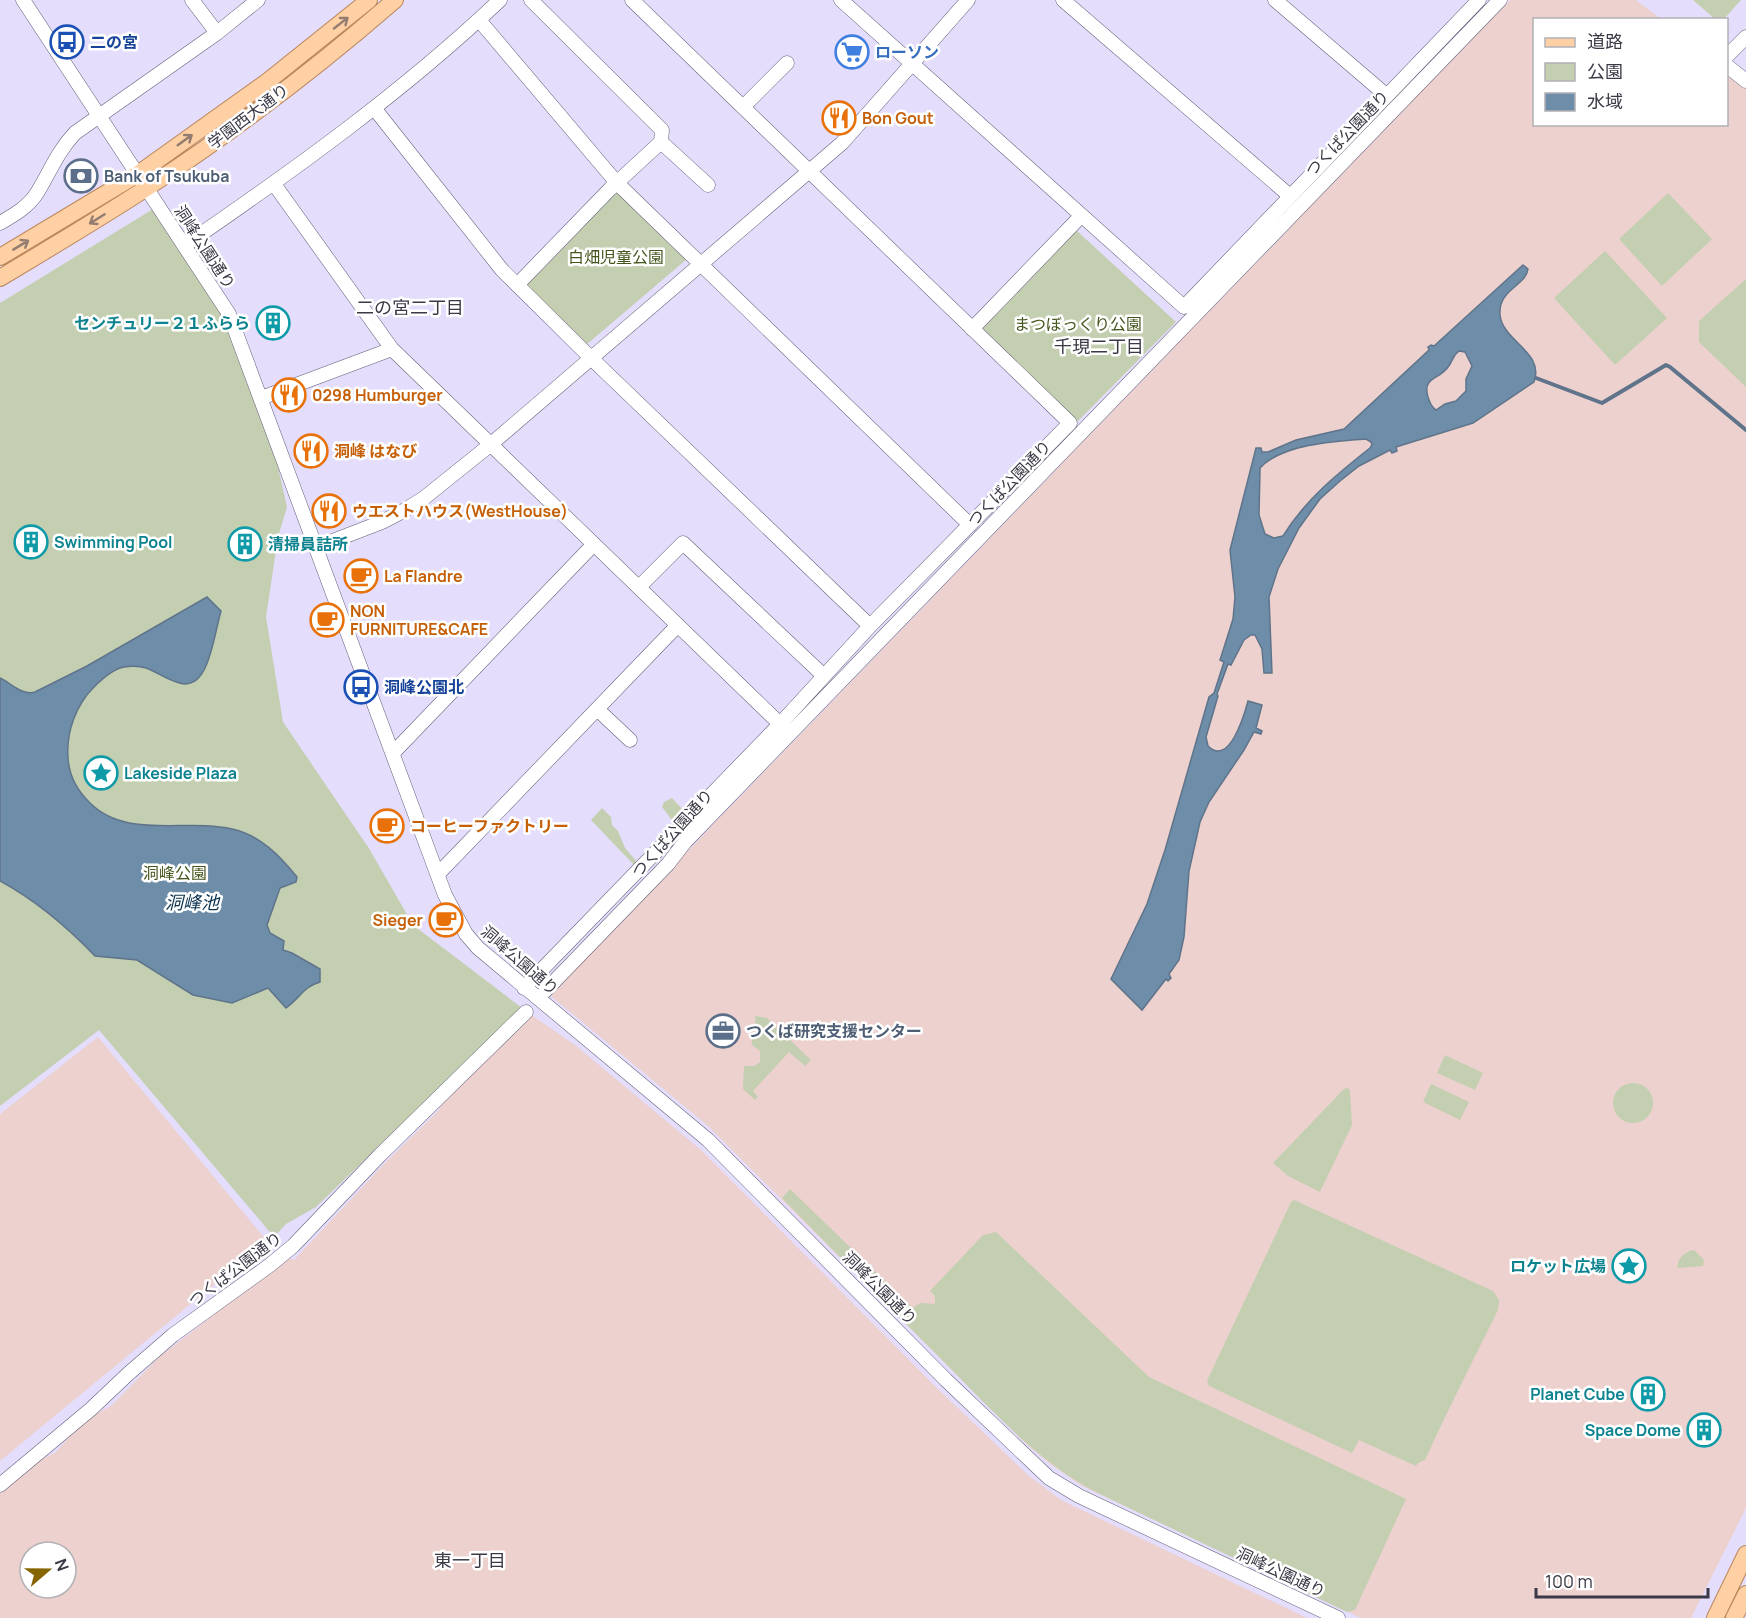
<svg xmlns="http://www.w3.org/2000/svg" width="1746" height="1618" font-family="Manrope,'Noto Sans JP',sans-serif">
  <style>
    .commercial { fill: #ecd1ce; fill-rule: evenodd }
    .green { fill: #c4cfb1 }
    .water { fill: #6e8da8; stroke: #5f748a; stroke-width: 1.5; fill-rule: evenodd }
    .lines { fill: none; stroke-linecap: round; stroke-linejoin: round }
    .stream { stroke: #5f748a; stroke-width: 4 }
    .minor-casing { stroke: #635e78; stroke-width: 15 }
    .major-casing { stroke: #ba875b; stroke-width: 18 }
    .minor { stroke: #fff; stroke-width: 14 }
    .major { stroke: #fed0a4; stroke-width: 16 }
    .oneway { stroke: #937d70 }
    .labels { text-anchor: middle; stroke-width: 5; stroke-linejoin: round; paint-order: stroke }
    .transit-label { font-size: 16px; font-weight: bold; fill: #164399; stroke: #fff; text-anchor: start }
    .shop-label { font-size: 16px; font-weight: bold; fill: #366cbe; stroke: #fff; text-anchor: start }
    .street-label { font-size: 16px; fill: #3b3945; stroke: #fff }
    .food-label { font-size: 16px; font-weight: bold; fill: #c56008; stroke: #fff; text-anchor: start }
    .service-label { font-size: 16px; font-weight: bold; fill: #4e5e75; stroke: #fff; text-anchor: start }
    .park-label { font-size: 16px; fill: #44561d; stroke: #fff }
    .culture-label { font-size: 16px; font-weight: bold; fill: #0d838f; stroke: #fff; text-anchor: end }
    .neighbourhood-label { font-size: 18px; fill: #3b3945; stroke: #fff }
    .water-label { font-size: 18px; font-style: italic; fill: #08304d; stroke: #fff }
  </style>
  <rect width="100%" height="100%" fill="#e4ddfc"/>
  <path class="commercial" d="M1510,0H1636L1661,19L1534,20V124H1726L1727,72L1746,88V1508L1691,1618H1361L1082,1486L1050,1464L1026,1444L707,1125L547,993L679,860Z
    M530,1014L575,1045L701,1150L937,1388L1028,1475L1061,1500L1307,1618H0V1491L25,1467L55,1453L81,1423L112,1405L159,1357L288,1258L294,1260L384,1164L440,1109L438,1107ZM30,1552H66V1588H30Z
    M98,1037L267,1241L0,1461V1114Z"/>
  <path class="green" d="M1693,0H1741L1724,19L1716,20Z
    M619,192L687,259L586,345L527,288L526,281L612,193Z
    M1668,193L1712,239L1662,286L1619,239Z
    M153,209L218,307L232,338L276,458L287,507L278,537L266,617L283,722L370,850L413,925L522,1008L316,1207L286,1224L274,1237L99,1030L0,1106V303Z
    M1076,230L1176,322L1077,422L983,333V325Z
    M1605,251L1667,318L1615,365L1554,298Z
    M1746,279V387L1699,342V321Z
    M672,798L685,812L674,823L662,807L664,802Z
    M602,808L611,817L612,825L618,831L625,848L638,863L634,865L591,820Z
    M755,1016L767,1018L811,1060L805,1066L789,1052L753,1091L758,1097L755,1100L743,1089L744,1066H755L760,1062V1051L752,1045L751,1033H756Z
    M1445,1055L1483,1073L1475,1090L1437,1073Z
    M1613 1103a20 20 0 1 1 40 0a20 20 0 1 1-40 0Z
    M1431,1084L1469,1102L1460,1120L1423,1102Z
    M1348,1088L1350,1091L1352,1125L1320,1192L1288,1176L1273,1163L1344,1089Z
    M790,1189L913,1308L920,1303L935,1304V1296L930,1291L983,1235L996,1232L1149,1377L1406,1499L1355,1610L1347,1612L1102,1495C1040,1465 994,1412 946,1364C891,1309 836,1253 782,1198Z
    M1294,1200L1493,1291L1499,1300L1498,1310L1445,1417L1425,1460L1418,1463L1416,1466L1359,1440L1352,1453L1209,1386L1207,1381L1291,1202Z
    M1694,1250L1704,1260L1703,1266L1678,1268C1676,1260 1685,1251 1694,1250Z"/>
  <path class="water" d="M1523,265L1528,269C1526,286 1498,289 1500,315C1503,342 1545,352 1534,382L1473,423L1396,447L1397,451L1392,453L1390,450L1359,466L1340,481L1320,499L1299,528L1278,569L1269,597L1272,673H1264L1262,649L1255,635H1251L1244,640L1231,665L1228,664L1217,694L1218,696L1206,737L1208,746C1229,767 1244,716 1248,701L1262,705L1256,728L1262,731L1261,734L1254,732L1244,750L1209,802L1200,822L1189,871L1184,937L1179,960L1169,974L1171,978L1168,981L1166,979L1142,1010L1111,979L1147,904L1165,850L1209,697L1214,693L1224,662L1220,660L1233,619L1235,597L1230,550L1256,448H1261L1262,452H1268L1296,440L1344,429L1429,350L1428,347L1431,345L1434,346ZM1459,351L1465,352L1472,366L1466,379V391L1456,401L1445,404L1436,410C1431,406 1430,403 1428,397C1422,377 1439,380 1448,367C1453,361 1452,356 1459,351ZM1366,439L1371,442L1372,445L1370,448C1337,474 1305,500 1283,536L1274,538L1265,534L1259,515L1260,468C1282,444 1336,441 1366,439Z
    M207,597L221,611C216,629 213,651 205,668C190,700 166,675 146,668C140,666 130,666 124,667C113,669 101,680 94,687C76,705 66,732 68,758C69,775 76,789 89,802C126,840 185,818 232,829C260,835 280,856 297,877L296,882L280,888L267,925L270,933L284,941L283,950L292,953L320,969V982C303,987 301,997 286,1008L268,988L232,1003L193,995L137,960L95,956C67,927 37,901 0,881V678C11,683 22,696 35,692L87,666Z"/>
  <g class="lines">
    <path class="stream" d="M1536,378L1602,403L1666,365L1670,367L1746,430"/>
    <defs>
      <path id="minor" d="M23,0L229,314L445,895L466,934L478,948L708,1140L946,1380L1049,1478L1079,1496L1338,1618
        M192,0L217,33
        M841,0L1184,307L1479,0
        M1063,0L1290,196
        M1275,0L1386,95
        M479,20L617,183L970,525
        M1726,57L1746,37
        M1726,65L1746,81
        M743,107L787,63
        M374,108L502,270L591,358L870,626
        M661,142L708,185
        M274,184L392,349L780,724
        M0,223C14,215 28,207 37,193C50,172 57,152 75,133L217,33L258,0
        M185,245C294,170 403,92 500,0
        M517,285L610,189L661,142L662,130L531,0
        M972,329L1081,216
        M261,398L392,349
        M317,547L382,522L405,510L424,498L490,445L842,143L968,0
        M639,587L683,543L824,676
        M597,709L630,740
        M393,753L594,544
        M438,874L678,625
        M524,988L780,724L870,626L1070,423L632,0
        M545,991L668,864L685,842L1500,0
        M0,1485L91,1409L128,1374L173,1335L270,1265L293,1246L380,1155L526,1012"/>
      <path id="major" d="M0,257L138,174L268,81L369,0
        M0,278C50,248 99,219 148,187C234,131 318,67 395,0
        M1715,1618L1746,1554
        M1734,1618L1746,1594"/>
    </defs>
    <use href="#minor" class="minor-casing"/>
    <use href="#major" class="major-casing"/>
    <use href="#minor" class="minor"/>
    <use href="#major" class="major"/>
  </g>
  <defs><path id="oneway-shaft" d="M-6 0H5M1.5-3L5.5 0L1.5 3" fill="none" stroke-width="1.6" stroke-linecap="round" stroke-linejoin="round" transform="scale(1.5)"/></defs>
  <g class="oneway">
    <use href="#oneway-shaft" transform="translate(341 23) rotate(-38)"/>
    <use href="#oneway-shaft" transform="translate(185 140) rotate(-36)"/>
    <use href="#oneway-shaft" transform="translate(97 219) rotate(148)"/>
    <use href="#oneway-shaft" transform="translate(21 245) rotate(-31)"/>
  </g>
  <defs>
    <symbol id="bus-ring" viewBox="-11 -11 22 22"><circle r="9.5" fill="#fff" stroke="#1a4fb4" stroke-width="1.5"/><path d="M-5-6H5V4H4V6H2V4H-2V6H-4V4H-5ZM-3.5-4V0h7V-4ZM-3.5 1.2v1.5H-2V1.2ZM2 1.2v1.5H3.5V1.2Z" fill="#1a4fb4"/></symbol>
    <symbol id="supermarket-ring" viewBox="-11 -11 22 22"><circle r="9.5" fill="#fff" stroke="#3f7fe0" stroke-width="1.5"/><path d="M-6-5.5h2.5l.6 2H6L4.5 2H-2.5L-4.4-4H-6ZM-1.5 3.2a1.3 1.3 0 1 0 .1 0ZM3 3.2a1.3 1.3 0 1 0 .1 0Z" fill="#3f7fe0"/></symbol>
    <symbol id="restaurant-ring" viewBox="-11 -11 22 22"><circle r="9.5" fill="#fff" stroke="#e8710a" stroke-width="1.5"/><path d="M-5-6h1v4h1v-4h1v4h1v-4h1v5L-1.5 .5V6h-2V.5L-5-1ZM5-6V6H3V1.5H1.5Q1.5-4 5-6Z" fill="#e8710a"/></symbol>
    <symbol id="bank-ring" viewBox="-11 -11 22 22"><circle r="9.5" fill="#fff" stroke="#5c6f8a" stroke-width="1.5"/><path d="M-6-4H6V4H-6ZM0-2.3a2.3 2.3 0 1 0 0 4.6a2.3 2.3 0 1 0 0-4.6Z" fill="#5c6f8a"/></symbol>
    <symbol id="building-ring" viewBox="-11 -11 22 22"><circle r="9.5" fill="#fff" stroke="#0f9aa8" stroke-width="1.5"/><path d="M-4-6H4V6H1V3H-1V6H-4ZM-2.5-4.3h1.7v1.8h-1.7ZM.8-4.3h1.7v1.8H.8ZM-2.5-1h1.7V.8h-1.7ZM.8-1h1.7V.8H.8Z" fill="#0f9aa8"/></symbol>
    <symbol id="cafe-ring" viewBox="-11 -11 22 22"><circle r="9.5" fill="#fff" stroke="#e8710a" stroke-width="1.5"/><path d="M-5.5-4.5H6V0H3Q3 3.5 0 3.5H-2.5Q-5.5 3.5-5.5 0ZM3-3.2v2h1.7v-2ZM-6 4.5H4V6H-6Z" fill="#e8710a"/></symbol>
    <symbol id="sight-ring" viewBox="-11 -11 22 22"><circle r="9.5" fill="#fff" stroke="#0f9aa8" stroke-width="1.5"/><path d="M0-6L1.8-2.2L6-1.7L2.9 1.2L3.7 5.4L0 3.3L-3.7 5.4L-2.9 1.2L-6-1.7L-1.8-2.2Z" fill="#0f9aa8"/></symbol>
    <symbol id="office-ring" viewBox="-11 -11 22 22"><circle r="9.5" fill="#fff" stroke="#5c6f8a" stroke-width="1.5"/><path d="M-6-3h4V-5.5h4V-3h4V5H-6ZM-1-4.5V-3h2v-1.5ZM-6 0V1H6V0Z" fill="#5c6f8a"/></symbol>
  </defs>
  <g fill-rule="evenodd">
    <use href="#bus-ring" x="48" y="23" width="38" height="38"/>
    <use href="#supermarket-ring" x="833" y="33" width="38" height="38"/>
    <use href="#restaurant-ring" x="820" y="99" width="38" height="38"/>
    <use href="#bank-ring" x="62" y="157" width="38" height="38"/>
    <use href="#building-ring" x="254" y="304" width="38" height="38"/>
    <use href="#restaurant-ring" x="270" y="376" width="38" height="38"/>
    <use href="#restaurant-ring" x="292" y="432" width="38" height="38"/>
    <use href="#restaurant-ring" x="310" y="492" width="38" height="38"/>
    <use href="#building-ring" x="12" y="523" width="38" height="38"/>
    <use href="#building-ring" x="226" y="525" width="38" height="38"/>
    <use href="#cafe-ring" x="342" y="557" width="38" height="38"/>
    <use href="#cafe-ring" x="308" y="601" width="38" height="38"/>
    <use href="#bus-ring" x="342" y="668" width="38" height="38"/>
    <use href="#sight-ring" x="82" y="754" width="38" height="38"/>
    <use href="#cafe-ring" x="368" y="807" width="38" height="38"/>
    <use href="#cafe-ring" x="427" y="901" width="38" height="38"/>
    <use href="#office-ring" x="704" y="1012" width="38" height="38"/>
    <use href="#sight-ring" x="1610" y="1247" width="38" height="38"/>
    <use href="#building-ring" x="1629" y="1375" width="38" height="38"/>
    <use href="#building-ring" x="1685" y="1411" width="38" height="38"/>
  </g>
  <g class="labels">
    <g class="transit-label">
      <text x="90" y="48">二の宮</text>
      <text x="384" y="693">洞峰公園北</text>
    </g>
    <g class="shop-label">
      <text x="875" y="58">ローソン</text>
    </g>
    <g class="street-label">
      <text transform="translate(248 116) rotate(-37)" y="6">学園西大通り</text>
      <text transform="translate(1347 133) rotate(-46)" y="6">つくば公園通り</text>
      <text transform="translate(205 247) rotate(57)" y="6">洞峰公園通り</text>
      <text transform="translate(1009 483) rotate(-46)" y="6">つくば公園通り</text>
      <text transform="translate(672 833) rotate(-48)" y="6">つくば公園通り</text>
      <text transform="translate(520 960) rotate(41)" y="6">洞峰公園通り</text>
      <text transform="translate(235 1269) rotate(-37)" y="6">つくば公園通り</text>
      <text transform="translate(880 1288) rotate(45)" y="6">洞峰公園通り</text>
      <text transform="translate(1281 1572) rotate(25)" y="6">洞峰公園通り</text>
    </g>
    <g class="food-label">
      <text x="862" y="124">Bon Gout</text>
      <text x="312" y="401">0298 Humburger</text>
      <text x="334" y="457">洞峰 はなび</text>
      <text x="352" y="517">ウエストハウス(WestHouse)</text>
      <text x="384" y="582">La Flandre</text>
      <text x="350" y="617">NON<tspan x="350" dy="18">FURNITURE&amp;CAFE</tspan></text>
      <text x="410" y="832">コーヒーファクトリー</text>
      <text x="423" y="926" text-anchor="end">Sieger</text>
    </g>
    <g class="service-label">
      <text x="104" y="182">Bank of Tsukuba</text>
      <text x="746" y="1037">つくば研究支援センター</text>
    </g>
    <g class="park-label">
      <text x="616" y="263">白畑児童公園</text>
      <text x="1078" y="330">まつぼっくり公園</text>
      <text x="175" y="879">洞峰公園</text>
    </g>
    <g class="culture-label">
      <text x="250" y="329">センチュリー２１ふらら</text>
      <text x="54" y="548" text-anchor="start">Swimming Pool</text>
      <text x="268" y="550" text-anchor="start">清掃員詰所</text>
      <text x="124" y="779" text-anchor="start">Lakeside Plaza</text>
      <text x="1606" y="1272">ロケット広場</text>
      <text x="1625" y="1400">Planet Cube</text>
      <text x="1681" y="1436">Space Dome</text>
    </g>
    <g class="neighbourhood-label">
      <text x="410" y="314">二の宮二丁目</text>
      <text x="1099" y="353">千現二丁目</text>
      <text x="470" y="1567">東一丁目</text>
    </g>
    <g class="water-label">
      <text x="192" y="909">洞峰池</text>
    </g>
  </g>
  <rect x="1533" y="18" width="195" height="108" fill="#ffffff" stroke="#b1b0b5" stroke-width="1.5"/>
  <rect x="1545" y="38" width="30" height="9" fill="#fed0a4" stroke="#b1b0b5" stroke-width="1.5"/>
  <text x="1587" y="48" font-size="18" fill="#3b3945">道路</text>
  <rect x="1545" y="63" width="30" height="18" fill="#c4cfb1" stroke="#b1b0b5" stroke-width="1.5"/>
  <text x="1587" y="78" font-size="18" fill="#3b3945">公園</text>
  <rect x="1545" y="93" width="30" height="18" fill="#6e8da8" stroke="#b1b0b5" stroke-width="1.5"/>
  <text x="1587" y="108" font-size="18" fill="#3b3945">水域</text>
  <g transform="translate(48 1570) rotate(70)"><circle r="28" fill="#ffffff" stroke="#b1b0b5" stroke-width="1.5"/>
  <path d="M0-4.5L10 22L0 15L-10 22Z" fill="#866400"/>
  <text y="-9" font-size="16" font-weight="bold" text-anchor="middle" fill="#3b3945">N</text>
  </g>
  <path d="M1536 1588v9h172v-9" fill="none" stroke="#3b3945" stroke-width="3"/>
  <text x="1545" y="1588" font-size="18" fill="#3b3945" stroke="#ffffff" stroke-width="4.5" paint-order="stroke">100 m</text>
</svg>
